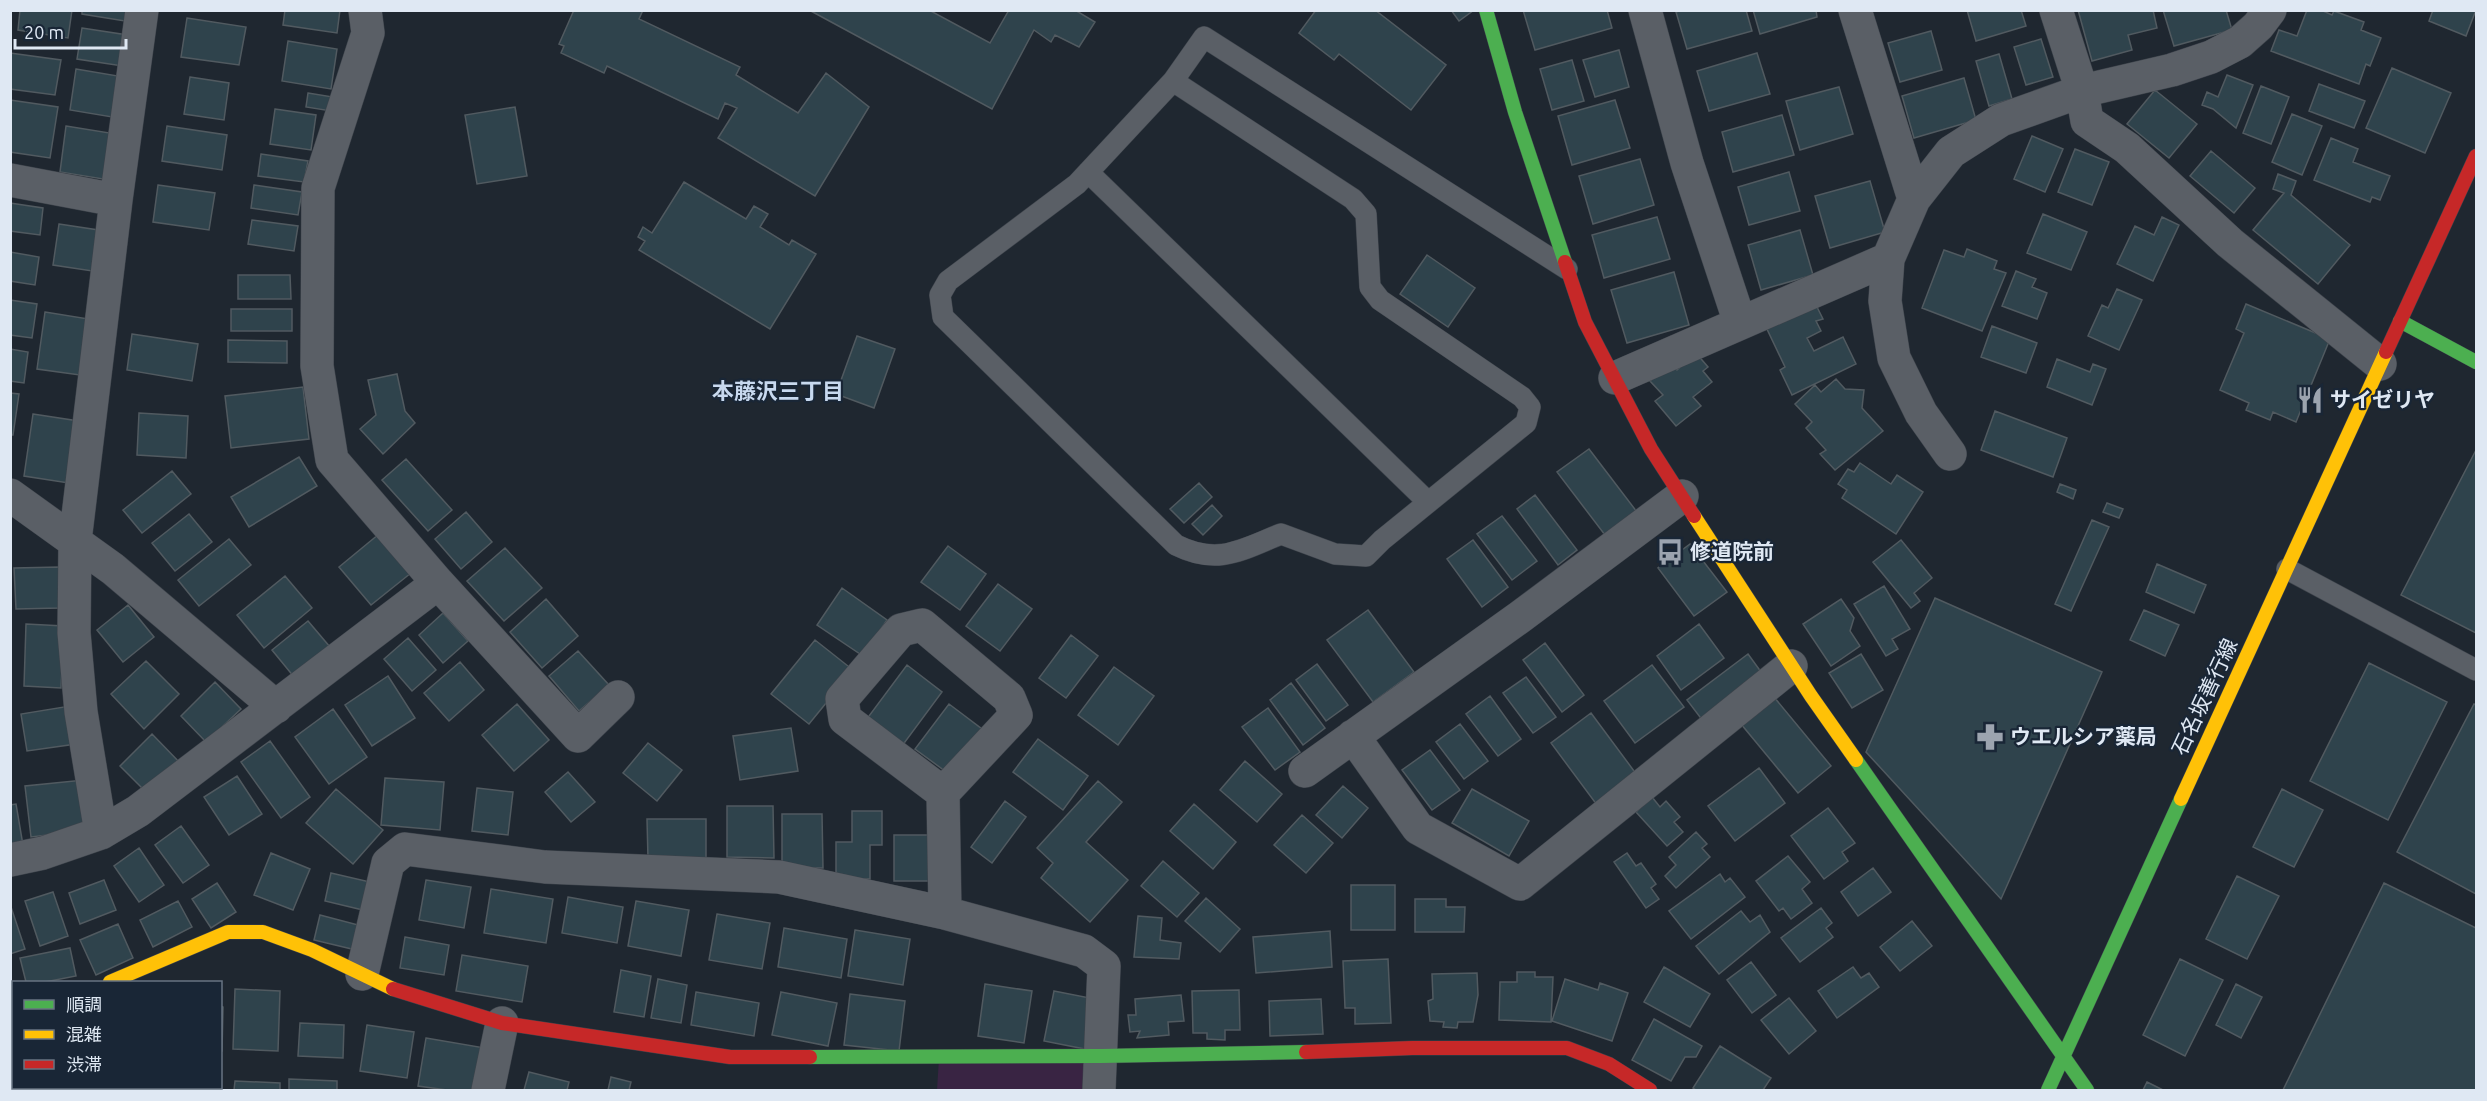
<svg xmlns="http://www.w3.org/2000/svg" width="2487" height="1101" font-family="Ubuntu,'Noto Sans JP',sans-serif">
  <style>
    .green { fill: #392443 }
    .building { fill: #2f434c; stroke: #515a60; stroke-width: 1.5 }
    .lines { fill: none; stroke-linecap: round; stroke-linejoin: round }
    .lane-casing { stroke: #3d434b; stroke-width: 22 }
    .street-casing { stroke: #3d434b; stroke-width: 34 }
    .fast-casing { stroke: #3d434b; stroke-width: 15 }
    .slow-casing { stroke: #3d434b; stroke-width: 15 }
    .jam-casing { stroke: #3d434b; stroke-width: 15 }
    .lane { stroke: #5a5f66; stroke-width: 21 }
    .street { stroke: #5a5f66; stroke-width: 33 }
    .fast { stroke: #4caf50; stroke-width: 14 }
    .slow { stroke: #ffc107; stroke-width: 14 }
    .jam { stroke: #c62828; stroke-width: 14 }
    .labels { text-anchor: middle; stroke-width: 4.5; stroke-linejoin: round; paint-order: stroke }
    .poi-label { font-size: 21px; font-weight: bold; fill: #dfe8f3; stroke: #192636; text-anchor: start }
    .street-label { font-size: 21px; fill: #dfe8f3; stroke: #192636 }
    .neighbourhood-label { font-size: 22px; font-weight: bold; fill: #c8d9ef; stroke: #192636 }
  </style>
  <rect width="100%" height="100%" fill="#1f2730"/>
  <path class="green" d="M1101,1056L1099,1090H937L939,1058Z"/>
  <path class="building" d="M20,10H72L68,38L18,30Z
    M82,10H133L131,22L82,14Z
    M285,10H340L337,33L283,25Z
    M574,10H643L639,19L740,67L736,75L798,113L826,73L869,107L815,196L718,138L737,108L725,103L718,119L607,66L604,73L561,53L564,46L559,44Z
    M809,10H929L990,43L1009,10H1075L1095,22L1079,47L1055,35L1051,42L1034,30L992,109Z
    M1316,10H1375L1446,65L1411,110L1339,54L1334,60L1299,33Z
    M1451,10H1474L1459,21Z
    M1523,10H1607L1612,28L1535,50Z
    M1682,10H1746L1752,31L1687,49L1676,12Z
    M1753,10H1816L1817,17L1760,34Z
    M1967,10H2021L2026,26L1976,41Z
    M2078,10H2153L2157,28L2128,35L2132,50L2092,61Z
    M2163,10H2226L2232,30L2174,46Z
    M2307,10H2321L2332,15L2334,11L2364,22L2361,30L2381,38L2370,66L2366,64L2359,84L2271,51L2279,30L2297,36Z
    M2433,10H2476L2466,36L2429,21Z
    M187,18L246,27L239,65L181,57Z
    M82,28L134,36L129,67L77,59Z
    M1931,31L1942,70L1900,82L1888,43Z
    M2041,39L2053,77L2026,85L2014,47Z
    M288,41L337,49L331,89L282,81Z
    M1619,50L1629,87L1595,97L1583,60Z
    M10,53L61,60L55,95L10,89Z
    M1757,53L1770,94L1709,111L1697,71Z
    M1999,54L2012,99L1989,106L1976,61Z
    M1572,60L1584,101L1552,110L1540,69Z
    M2392,68L2451,93L2425,153L2366,128Z
    M76,69L124,77L118,118L70,110Z
    M2227,75L2253,85L2236,128L2213,109L2202,105L2207,92L2218,97Z
    M190,77L229,83L224,120L184,114Z
    M1964,78L1976,120L1914,138L1902,96Z
    M2319,84L2365,101L2354,128L2309,111Z
    M2261,86L2289,97L2271,144L2243,133Z
    M1839,87L1853,134L1800,150L1786,101Z
    M2155,90L2197,124L2169,158L2127,124Z
    M308,93L333,97L331,111L306,107Z
    M10,100L58,107L50,158L10,152Z
    M1615,100L1630,148L1572,165L1558,116Z
    M515,107L527,176L477,184L465,115Z
    M275,109L316,115L311,150L270,144Z
    M2292,114L2322,126L2302,175L2272,162Z
    M1782,115L1794,155L1733,172L1722,132Z
    M66,126L116,134L109,180L60,172Z
    M167,126L227,135L222,170L162,161Z
    M2032,136L2063,149L2045,192L2014,179Z
    M2331,138L2358,149L2353,162L2390,176L2380,200L2372,197L2370,202L2314,180Z
    M2075,149L2109,162L2092,205L2058,192Z
    M2211,151L2255,188L2234,213L2190,176Z
    M261,154L308,161L304,182L258,176Z
    M1640,159L1654,205L1593,224L1579,176Z
    M1789,172L1800,211L1749,225L1738,187Z
    M2278,174L2296,181L2291,195L2350,245L2318,284L2253,230L2284,193L2273,189Z
    M1870,181L1885,232L1830,248L1815,196Z
    M684,182L746,219L754,206L768,214L760,227L789,245L792,240L816,254L770,329L639,250L645,241L638,237L643,227L652,233Z
    M158,185L215,193L209,230L153,222Z
    M254,185L302,192L298,215L251,208Z
    M10,203L43,208L40,235L10,231Z
    M2043,214L2087,232L2071,270L2027,253Z
    M1657,217L1670,259L1604,278L1592,235Z
    M2162,217L2179,225L2153,281L2117,264L2135,226L2154,235Z
    M252,220L298,226L294,251L248,244Z
    M59,224L105,231L99,272L53,265Z
    M1800,230L1813,275L1761,290L1748,245Z
    M1967,249L1997,261L1994,269L2006,273L1982,331L1922,308L1944,250L1964,257Z
    M10,252L39,257L35,285L10,281Z
    M1427,255L1475,288L1448,327L1400,294Z
    M2016,271L2036,279L2032,287L2047,293L2037,319L2002,306Z
    M1674,272L1689,325L1627,343L1611,290Z
    M238,275H290L291,299H238Z
    M2117,289L2142,300L2119,350L2088,336L2102,305L2108,308Z
    M10,300L37,304L32,338L10,335Z
    M1815,303L1823,319L1816,321L1821,331L1807,338L1814,351L1843,337L1856,364L1792,395L1780,370L1785,367L1766,327Z
    M2246,304L2330,339L2296,422L2273,412L2270,420L2246,410L2249,403L2220,390L2244,333L2236,329Z
    M231,309H292V331H231Z
    M45,312L95,320L87,376L37,369Z
    M1992,326L2037,343L2026,373L1981,357Z
    M132,334L198,344L192,381L127,370Z
    M857,336L895,349L874,408L836,394Z
    M228,340L287,341V363L228,362Z
    M10,349L28,352L24,383L10,381Z
    M1696,353L1708,367L1703,371L1712,382L1693,397L1701,406L1676,426L1655,401L1663,395L1650,381L1671,363L1677,370Z
    M2057,359L2090,372L2093,364L2106,369L2092,405L2047,387Z
    M397,374L405,411L415,423L383,454L360,429L376,415L368,380Z
    M1836,379L1845,389L1864,390L1862,408L1883,431L1835,470L1820,454L1826,450L1806,428L1812,422L1795,404L1815,385L1821,392Z
    M303,387L309,439L231,448L225,396Z
    M10,393L19,394L13,435H10Z
    M1995,411L2067,438L2053,477L1981,450Z
    M139,413L188,416L186,458L137,455Z
    M33,414L85,422L75,484L24,476Z
    M1589,449L1637,512L1605,535L1557,472Z
    M2476,450V633L2401,595Z
    M299,457L317,486L249,527L231,497Z
    M406,459L452,510L428,531L382,480Z
    M1860,463L1891,484L1897,475L1923,492L1896,534L1842,498L1847,490L1838,484L1848,469L1854,472Z
    M172,471L191,494L142,533L123,510Z
    M1199,483L1212,497L1184,523L1170,509Z
    M2060,484L2076,490L2073,499L2057,492Z
    M1535,495L1577,550L1558,565L1517,509Z
    M2107,503L2123,509L2119,518L2103,512Z
    M1212,505L1222,516L1203,535L1192,524Z
    M466,512L492,542L461,569L435,539Z
    M189,514L212,542L175,571L152,543Z
    M1502,516L1537,561L1512,580L1477,534Z
    M2092,520L2109,527L2071,611L2055,604Z
    M379,534L411,573L371,605L339,567Z
    M229,539L251,565L199,606L178,580Z
    M1473,540L1508,587L1482,607L1447,559Z
    M1901,540L1932,578L1914,593L1920,601L1911,608L1873,562Z
    M1690,544L1727,592L1694,616L1658,568Z
    M948,546L986,574L960,610L921,582Z
    M505,548L542,588L504,621L467,581Z
    M2157,564L2206,585L2194,613L2146,592Z
    M59,567L60,608L16,609L14,568Z
    M285,576L312,608L264,648L237,615Z
    M998,584L1032,609L1000,651L966,626Z
    M1884,586L1910,629L1892,639L1898,649L1886,656L1854,604Z
    M842,588L887,620L863,656L817,625Z
    M1935,598L2102,672L2001,899L1866,752Z
    M546,599L578,636L542,668L510,632Z
    M1841,599L1854,618L1850,631L1860,646L1831,666L1803,624Z
    M128,605L154,637L123,662L97,630Z
    M1368,610L1414,672L1373,702L1327,640Z
    M2144,610L2179,625L2165,656L2130,640Z
    M443,613L468,641L443,663L419,635Z
    M308,621L330,647L294,677L272,650Z
    M26,624L64,626L61,688L24,686Z
    M1699,624L1724,658L1681,690L1657,656Z
    M1071,635L1098,656L1066,698L1039,678Z
    M408,638L436,670L412,691L384,659Z
    M815,640L853,670L809,724L771,694Z
    M1545,643L1584,695L1562,712L1523,660Z
    M578,651L609,685L579,711L549,676Z
    M1748,654L1767,680L1706,725L1687,700Z
    M1861,654L1883,690L1852,708L1829,673Z
    M146,661L179,694L144,729L111,694Z
    M460,662L484,690L449,721L424,693Z
    M2369,663L2447,702L2388,820L2310,781Z
    M1317,664L1348,705L1326,721L1296,680Z
    M907,665L942,692L902,746L866,720Z
    M1652,665L1684,707L1635,743L1604,701Z
    M1114,667L1154,696L1118,745L1078,715Z
    M388,676L415,718L372,746L345,705Z
    M1526,677L1556,717L1533,733L1503,693Z
    M215,682L241,709L206,742L181,716Z
    M1291,683L1325,728L1303,745L1270,700Z
    M1490,696L1521,739L1498,756L1466,714Z
    M1774,697L1831,766L1798,793L1741,724Z
    M517,704L549,740L514,771L482,735Z
    M949,704L982,729L949,774L915,749Z
    M2474,704L2476,705V894L2397,852Z
    M70,706L76,744L27,751L21,714Z
    M1268,708L1300,752L1275,770L1242,727Z
    M333,709L367,757L329,784L295,737Z
    M1591,713L1637,775L1597,805L1551,743Z
    M1460,724L1488,761L1464,779L1436,742Z
    M791,728L798,771L740,780L733,736Z
    M152,734L184,767L152,798L120,766Z
    M1038,739L1088,776L1063,810L1013,772Z
    M270,741L310,797L281,818L241,762Z
    M648,743L682,770L657,801L623,773Z
    M1430,750L1460,790L1432,810L1402,770Z
    M1245,761L1282,794L1257,822L1220,790Z
    M1759,768L1785,803L1735,841L1708,806Z
    M568,772L595,802L571,822L545,792Z
    M237,776L262,814L229,835L204,797Z
    M385,778L444,782L440,830L381,825Z
    M84,780L90,830L31,837L25,786Z
    M1098,781L1122,802L1086,842L1128,880L1090,922L1041,878L1053,863L1037,848Z
    M1343,786L1368,808L1342,838L1316,815Z
    M477,788L513,792L508,835L472,831Z
    M336,789L383,830L353,864L306,823Z
    M1472,789L1529,821L1509,856L1452,823Z
    M2282,789L2323,810L2294,867L2253,847Z
    M1652,797L1660,807L1666,801L1680,817L1674,822L1683,832L1667,846L1636,812Z
    M1005,801L1026,817L992,863L971,847Z
    M16,804L23,845L10,847V805Z
    M1194,804L1236,842L1213,869L1170,831Z
    M727,806H773L774,858L727,857Z
    M1828,808L1855,843L1842,852L1848,861L1824,879L1791,836Z
    M852,811H882V845H870V879L836,878V842H852Z
    M782,814H822L823,868H782Z
    M1302,815L1333,843L1306,873L1274,845Z
    M647,819H706V858L648,859Z
    M181,826L209,865L183,883L155,845Z
    M1696,832L1707,844L1702,848L1710,857L1676,888L1665,876L1676,865L1669,857Z
    M894,835H932V881H894Z
    M139,848L164,885L139,902L114,866Z
    M271,853L310,869L293,910L254,895Z
    M1627,853L1636,866L1641,863L1656,884L1651,888L1659,899L1646,908L1614,862Z
    M1788,856L1810,882L1802,889L1812,903L1791,919L1783,908L1779,911L1756,881Z
    M1163,861L1199,893L1177,917L1141,886Z
    M1873,868L1891,892L1858,916L1841,892Z
    M331,873L370,882L363,910L325,901Z
    M1720,874L1725,882L1730,878L1745,897L1691,939L1669,911Z
    M2237,876L2279,896L2247,959L2206,939Z
    M104,880L116,910L80,924L69,893Z
    M426,880L471,887L464,928L419,920Z
    M217,883L236,912L211,928L192,899Z
    M2384,883L2476,928V1090H2283Z
    M1351,885H1395V930H1351Z
    M491,889L553,899L546,943L484,933Z
    M53,892L68,936L40,946L25,901Z
    M568,897L623,907L617,943L562,933Z
    M1206,898L1240,929L1220,952L1185,921Z
    M1415,899H1446V907H1465L1464,932H1415Z
    M178,901L192,927L153,947L140,920Z
    M636,901L689,910L681,956L628,946Z
    M10,904L25,949L10,954Z
    M1821,908L1832,923L1826,928L1833,937L1800,962L1781,938Z
    M1741,911L1750,922L1760,915L1770,932L1719,974L1696,946Z
    M717,914L770,923L762,969L709,960Z
    M320,915L362,926L356,950L314,940Z
    M1138,916L1162,918L1160,940L1181,943L1179,959L1134,957Z
    M1912,921L1932,946L1900,971L1880,947Z
    M118,924L133,958L96,975L80,940Z
    M784,928L847,939L841,978L778,967Z
    M855,930L910,939L903,985L848,976Z
    M1330,931L1332,967L1256,973L1253,937Z
    M405,937L449,945L444,975L400,968Z
    M70,948L76,976L45,982H26L20,958Z
    M462,955L528,966L522,1002L456,991Z
    M1388,959L1391,1023L1355,1024V1008H1345L1343,961Z
    M2180,959L2223,980L2185,1056L2143,1035Z
    M1751,962L1776,995L1752,1013L1727,980Z
    M1664,967L1710,994L1690,1027L1644,1002Z
    M1853,967L1861,978L1869,973L1879,987L1837,1018L1818,991Z
    M621,970L651,976L644,1017L614,1012Z
    M1517,972H1535V977H1553L1551,1022L1499,1020L1500,982H1517Z
    M1477,973L1478,995L1473,1022H1458L1457,1028L1443,1027L1444,1022L1430,1021L1428,1001L1433,999L1432,974Z
    M658,979L687,985L681,1023L651,1018Z
    M1565,979L1598,990L1600,983L1628,993L1612,1041L1552,1021Z
    M985,984L1032,991L1024,1043L978,1036Z
    M2236,984L2262,997L2241,1038L2216,1025Z
    M235,989L280,991L278,1051L233,1049Z
    M1239,990L1240,1030H1225V1040L1207,1039V1033H1193L1192,991Z
    M1054,991L1095,999L1085,1049L1044,1041Z
    M696,992L759,1003L754,1036L691,1025Z
    M781,992L837,1003L828,1046L772,1035Z
    M850,994L905,1001L899,1051L844,1045Z
    M1181,995L1184,1021L1168,1022L1169,1035L1137,1038L1140,1031L1130,1032L1128,1015H1136L1135,999Z
    M1789,998L1816,1031L1789,1054L1761,1020Z
    M1321,999L1323,1034L1270,1036L1269,1001Z
    M220,1006L223,1007L222,1051H220Z
    M1654,1019L1702,1046L1696,1057H1685L1671,1081L1632,1060Z
    M300,1023L344,1025L343,1058L298,1056Z
    M367,1025L414,1032L407,1078L360,1071Z
    M426,1038L485,1048L478,1090H447L418,1086Z
    M1720,1046L1771,1078L1763,1090H1696L1693,1088Z
    M529,1072L569,1082L567,1090H524Z
    M611,1077L631,1082L629,1090H608Z
    M289,1079L337,1081V1090H289Z
    M235,1081L280,1083V1090H234Z
    M2147,1082L2163,1090H2143Z"/>
  <g class="lines">
    <defs>
      <path id="lane" d="M1173,81L1353,199L1366,214L1370,287L1380,300L1522,397L1530,407L1526,423L1382,540L1366,556L1335,554L1281,534C1241,550 1218,566 1176,545L943,317L940,295L948,281L1077,184Z
        M1173,81L1204,37L1567,269
        M1088,172L1428,502
        M2287,569L2476,670"/>
      <path id="street" d="M365,10L368,33L318,188L317,366L332,460L438,583L578,736L618,697
        M1645,10L1687,163L1740,323
        M1855,10L1914,199
        M2056,10L2082,91L2087,121L2127,148L2230,243L2380,364
        M10,180L116,200
        M1615,378L1888,259
        M1950,454L1921,413L1894,358L1885,301L1888,259L1914,199L1951,152L2001,120L2082,91L2172,70L2211,57L2240,42L2258,26L2270,10
        M10,495L113,569L276,707
        M1353,736L1418,828L1520,884L1791,666
        M1305,771L1520,617L1682,496
        M943,793L845,719L842,699L901,630L922,625L1009,698L1016,715L943,793L945,913
        M101,833L81,712L74,633L75,541L116,200L142,10
        M10,860L43,853L101,833L138,811L438,583
        M362,974L388,863L405,849L545,867L779,877L945,913L1084,951L1104,966L1099,1090
        M10,1000H14
        M488,1090L502,1023"/>
      <path id="fast" d="M1486,10L1515,112L1565,262
        M2400,321L2476,362
        M1856,760L2087,1090
        M810,1057L1101,1056L1306,1052
        M2048,1090L2181,799"/>
      <path id="slow" d="M1694,516L1811,696L1856,760
        M2181,799L2386,352
        M110,982L228,932H263L312,950L393,989"/>
      <path id="jam" d="M1565,262L1585,322L1651,449L1694,516
        M2386,352L2476,156
        M393,989L502,1023L730,1057H810
        M1306,1052L1412,1048H1567L1609,1064L1650,1090"/>
    </defs>
    <use href="#lane" class="lane-casing"/>
    <use href="#street" class="street-casing"/>
    <use href="#fast" class="fast-casing"/>
    <use href="#slow" class="slow-casing"/>
    <use href="#jam" class="jam-casing"/>
    <use href="#lane" class="lane"/>
    <use href="#street" class="street"/>
    <use href="#fast" class="fast"/>
    <use href="#slow" class="slow"/>
    <use href="#jam" class="jam"/>
  </g>
  <defs>
    <symbol id="restaurant-bare" viewBox="-9 -9 18 18"><path d="M-5-6h1v4h1v-4h1v4h1v-4h1v5L-1.5 .5V6h-2V.5L-5-1ZM5-6V6H3V1.5H1.5Q1.5-4 5-6Z" fill="#9ca4af" stroke="#192636" stroke-width="2.5" paint-order="stroke"/></symbol>
    <symbol id="bus-bare" viewBox="-9 -9 18 18"><path d="M-5-6H5V4H4V6H2V4H-2V6H-4V4H-5ZM-3.5-4V0h7V-4ZM-3.5 1.2v1.5H-2V1.2ZM2 1.2v1.5H3.5V1.2Z" fill="#9ca4af" stroke="#192636" stroke-width="2.5" paint-order="stroke"/></symbol>
    <symbol id="pharmacy-bare" viewBox="-9 -9 18 18"><path d="M-2-6h4v4h4v4h-4v4h-4v-4h-4v-4h4Z" fill="#9ca4af" stroke="#192636" stroke-width="2.5" paint-order="stroke"/></symbol>
  </defs>
  <g fill-rule="evenodd">
    <use href="#restaurant-bare" x="2291" y="381" width="38" height="38"/>
    <use href="#bus-bare" x="1651" y="533" width="38" height="38"/>
    <use href="#pharmacy-bare" x="1971" y="718" width="38" height="38"/>
  </g>
  <g class="labels">
    <g class="poi-label">
      <text x="2330" y="407">サイゼリヤ</text>
      <text x="1690" y="559">修道院前</text>
      <text x="2010" y="744">ウエルシア薬局</text>
    </g>
    <g class="street-label">
      <text transform="translate(2205 697) rotate(-65)" y="7">石名坂善行線</text>
    </g>
    <g class="neighbourhood-label">
      <text x="778" y="399">本藤沢三丁目</text>
    </g>
  </g>
  <rect width="2487" height="1101" fill="none" stroke="#dfe8f3" stroke-width="24"/>
  <rect x="12" y="981" width="210" height="108" fill="#192636" stroke="#687482" stroke-width="1.5"/>
  <rect x="24" y="1000" width="30" height="9" fill="#4caf50" stroke="#687482" stroke-width="1.5"/>
  <text x="66" y="1011" font-size="18" fill="#dfe8f3">順調</text>
  <rect x="24" y="1030" width="30" height="9" fill="#ffc107" stroke="#687482" stroke-width="1.5"/>
  <text x="66" y="1041" font-size="18" fill="#dfe8f3">混雑</text>
  <rect x="24" y="1060" width="30" height="9" fill="#c62828" stroke="#687482" stroke-width="1.5"/>
  <text x="66" y="1071" font-size="18" fill="#dfe8f3">渋滞</text>
  <path d="M15 39v9h111v-9" fill="none" stroke="#dfe8f3" stroke-width="3"/>
  <text x="24" y="39" font-size="18" fill="#dfe8f3" stroke="#192636" stroke-width="4.5" paint-order="stroke">20 m</text>
</svg>
